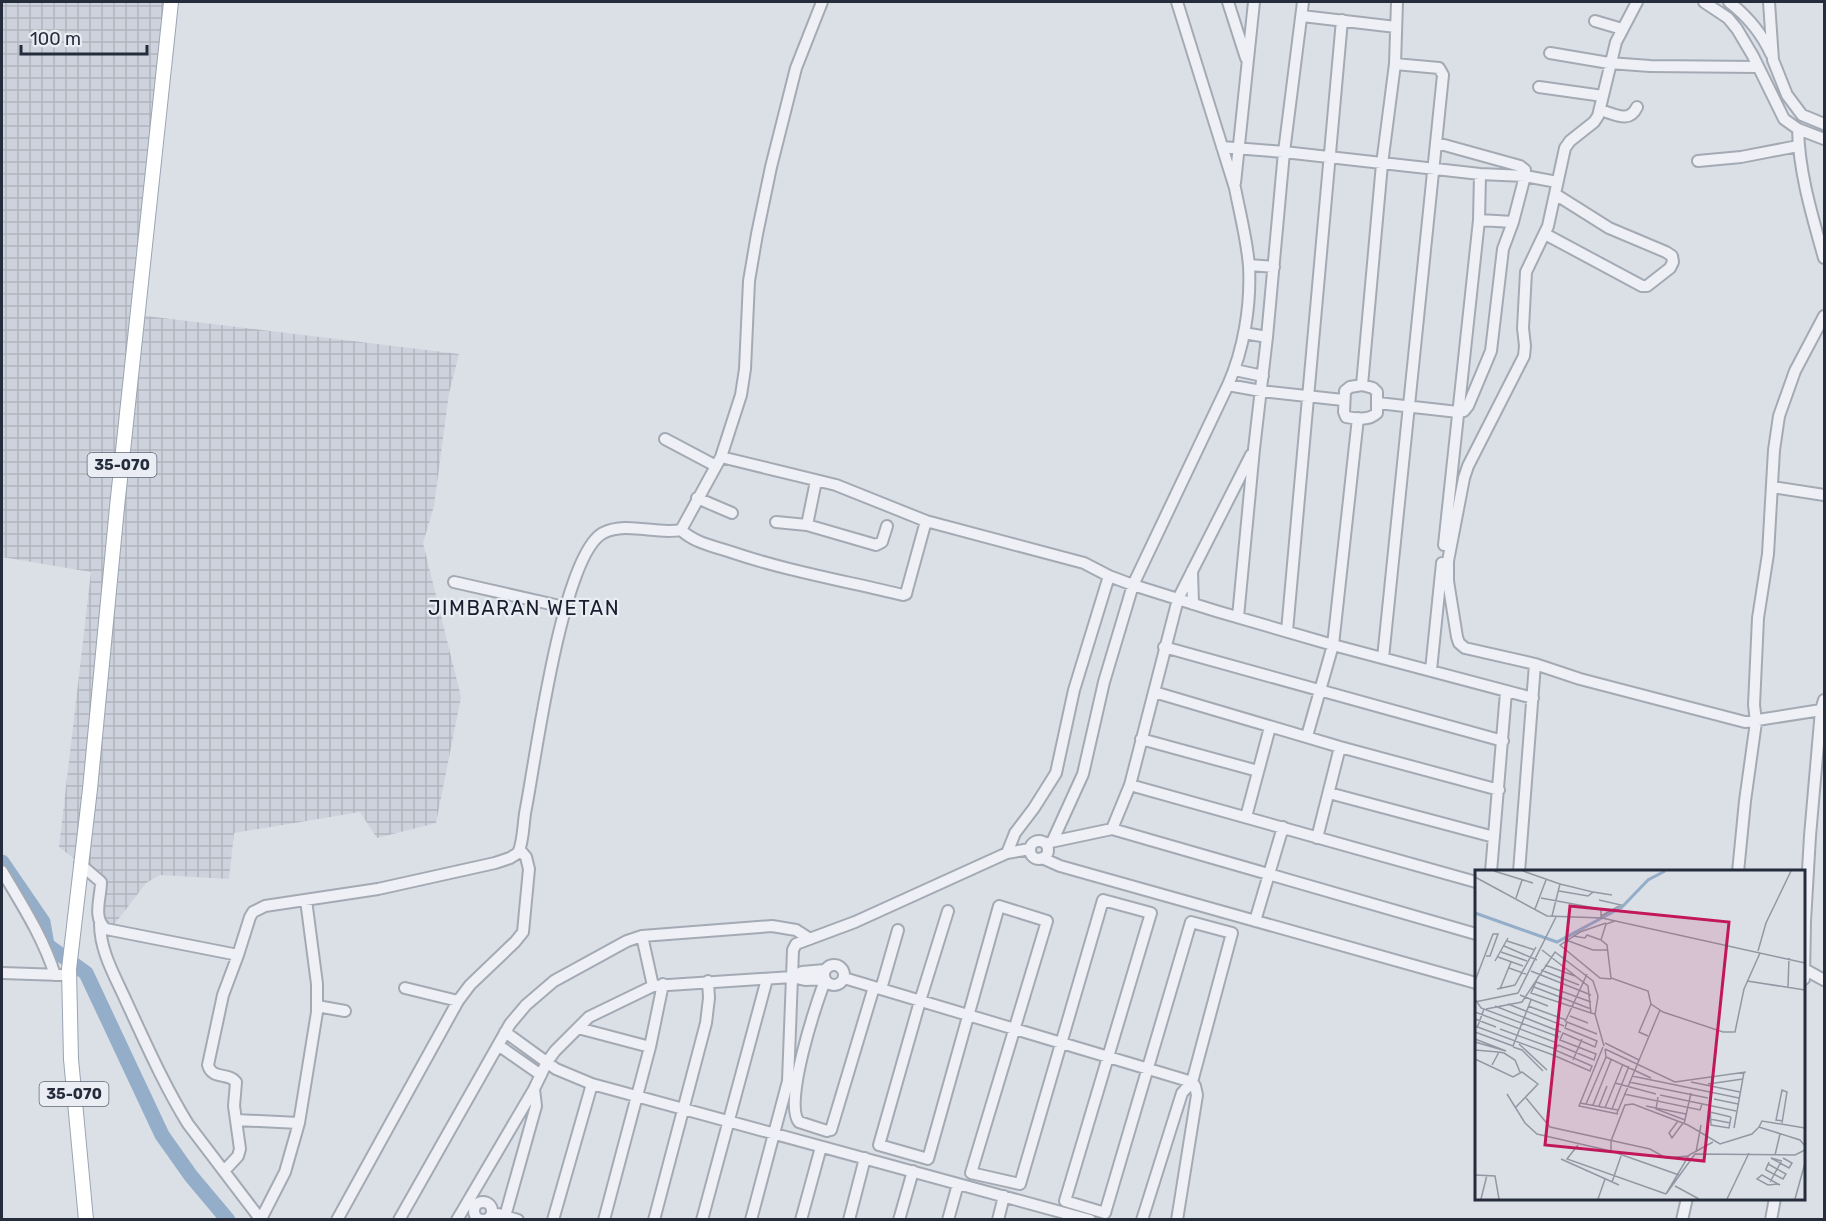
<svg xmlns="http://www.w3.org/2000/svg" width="1826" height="1221" font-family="Rubik,sans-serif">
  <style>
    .industrial { fill: url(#industrial-grid) }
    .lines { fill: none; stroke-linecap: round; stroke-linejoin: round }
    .river { stroke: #94adc9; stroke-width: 15 }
    .minor-casing { stroke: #a4aab4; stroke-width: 14 }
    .major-casing { stroke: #9aa4b3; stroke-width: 16 }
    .minor { stroke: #eef0f5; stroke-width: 10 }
    .major { stroke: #fff; stroke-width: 14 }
    .labels { text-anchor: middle; stroke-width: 4.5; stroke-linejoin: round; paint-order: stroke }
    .shield { fill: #eaeef4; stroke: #606774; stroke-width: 1.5 }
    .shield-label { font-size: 15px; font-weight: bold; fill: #252d3d }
    .quarter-label { font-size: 20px; letter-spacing: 1.5px; fill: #171e2e; stroke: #eaeef4 }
    .inset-river { fill: none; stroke: #94adc9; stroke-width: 3 }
    .inset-road { fill: none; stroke: #9298a3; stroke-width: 1.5 }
    .view { fill: #c2185b; fill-opacity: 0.15; stroke: #c2185b; stroke-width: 3 }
    .inset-edge { fill: none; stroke: #252d3d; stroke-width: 3 }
  </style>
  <defs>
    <pattern id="industrial-grid" width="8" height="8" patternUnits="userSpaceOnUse" patternTransform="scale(1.5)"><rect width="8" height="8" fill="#cdd2dc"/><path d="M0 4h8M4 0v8" fill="none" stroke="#b0b5be"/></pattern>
  </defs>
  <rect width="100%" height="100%" fill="#dbe0e7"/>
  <path class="industrial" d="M2,2H171L138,315L459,354L449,393L434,506L423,543L461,697L436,823L377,838L360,812L234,833L229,879L160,875L146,883L110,930L100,924L98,877L59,847L91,572L2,557Z"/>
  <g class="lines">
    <path class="river" d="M2,862L43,922L47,945L86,973L162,1135L191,1176L228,1220"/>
    <defs>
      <path id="minor" d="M1228,2L1246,58
        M1637,2L1616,42L1598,116L1594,122L1570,141L1565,148L1548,226L1526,272L1523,328L1525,346L1524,356L1468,466L1464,478L1448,561V581L1457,637L1459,643L1465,648L1535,664L1580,679L1745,722L1821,710
        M1704,2L1728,18L1737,29L1753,56L1784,119L1798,129L1824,139
        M1729,2C1746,15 1762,34 1771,54
        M1769,2L1773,60L1787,95L1802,115L1824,124
        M1302,16L1396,27
        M1595,21L1622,29
        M1550,53L1609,63L1650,66L1758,67
        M1539,87L1603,96
        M1600,110C1615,114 1629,124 1637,107
        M1798,129C1799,173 1812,215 1824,258
        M1222,147L1284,152L1480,174L1525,176L1557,182
        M1698,161L1741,157L1798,146
        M1235,183L1254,2
        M1479,220L1513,222
        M1545,234L1642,286H1647L1670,268L1673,262L1672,256L1666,252L1609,228L1555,194
        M1249,265L1274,267
        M1244,333L1267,337
        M1235,370L1263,376
        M1228,385L1261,391L1343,400
        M1362,385L1382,164L1395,64L1397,2
        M1362,385L1373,388L1377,392V413C1369,421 1356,419 1346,417L1344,412L1345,391L1350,387Z
        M1378,403L1458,412L1464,411L1468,406L1491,351L1503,249L1513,222L1525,176V170L1520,166L1437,143
        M665,439L716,466
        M721,457L836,485L926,521L1084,563L1109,576L1133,585L1216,611L1333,645L1533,698
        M1772,487L1824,495
        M697,498L732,513
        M776,522L807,525L876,545L882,542L887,526
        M807,525L816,481
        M681,530C695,543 713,546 731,552C787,571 845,581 903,595L906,594L907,590L926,521
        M1444,545L1479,220L1480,174
        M1192,571L1193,604
        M454,582L564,607
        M1238,617L1254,449L1267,337L1284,152L1303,2
        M1287,631L1342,20
        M1164,647L1503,741
        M1383,658L1443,75L1439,68L1395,64
        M1431,670L1442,563
        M1154,692L1340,747L1499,790
        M1307,736L1333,645L1358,418
        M1141,739L1258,771
        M1130,785L1476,882
        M1329,793L1494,837
        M1246,817L1270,727
        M1112,829L1130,785L1178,599L1251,455
        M1317,838L1340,747
        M1053,840L1083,774L1104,682L1133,585L1228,385C1244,349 1251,305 1249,266C1247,240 1240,214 1235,188L1177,2
        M1030 850a9 9 0 1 1 18 0a9 9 0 1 1-18 0Z
        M1046,843L1112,829L1476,934
        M1007,853L1015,833L1034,808L1056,773L1074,690L1109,576
        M1042,858L1060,866L1476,983
        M80,864L101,882C101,897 92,919 106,929L238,955L250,917L253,912L265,906L378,889L495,863L510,858L518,853C524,841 523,821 526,808C536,757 562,555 603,533C627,521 656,535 681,530L721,457L741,395L745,369L749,281L757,234L771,167L796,68L822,2
        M2,871C22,905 43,937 55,975
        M1491,872L1506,692
        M1519,872L1535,664
        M1738,872L1745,801L1756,722L1754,705L1758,618L1768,554L1774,450L1779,416L1795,371L1824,316
        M948,911L920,1001L879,1145L928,1159L999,906L1047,921L971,1173L1020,1184L1103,900L1151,913L1065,1201L1105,1213L1191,922L1232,933L1192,1082L1182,1093L1142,1220
        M1255,921L1283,827
        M100,924C100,952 116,978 127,1003C146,1044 164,1085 188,1124L261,1220
        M642,936L653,986
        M824 975a10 10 0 1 1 20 0a10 10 0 1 1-20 0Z
        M1804,969L1824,980
        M2,973L61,975
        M792,977L802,972L825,970
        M792,977L805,980L825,979
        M844,978L1192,1082L1195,1086L1197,1095L1177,1220
        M1804,979L1805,921L1810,836L1821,710L1824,700
        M825,981C816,1003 783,1104 799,1122L827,1131L831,1130L874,987
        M405,988L458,1001
        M881,989L898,930
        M317,1006L345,1011
        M578,1028L650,1047
        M505,1032L556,1069L592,1084L1090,1220
        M498,1045L541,1075
        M237,1120L299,1123
        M224,1171L238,1156L240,1149L234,1106L236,1082C228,1072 212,1080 208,1065L223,995L238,955
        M474 1211a9 9 0 1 1 18 0a9 9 0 1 1-18 0Z
        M498,1214L518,1220
        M261,1219L285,1172L299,1123L317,1012V984L306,900
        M337,1220L458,1001L470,985L515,942L523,932L529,869L526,857L520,850
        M399,1220L510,1024L526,1005L554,981L627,941L642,936L772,926L796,930L810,939
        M457,1220L534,1089L547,1062L555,1051L589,1017L653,986L792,977L793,950L796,944L855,922L1007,853L1030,849
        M504,1220L536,1106L534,1089
        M553,1220L592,1084
        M604,1220L650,1047L663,984
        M654,1220L706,1023L709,998L708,981
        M702,1220L767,979
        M751,1220L788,1081L792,977
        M801,1220L821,1147
        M849,1220L865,1158
        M899,1220L913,1171
        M948,1220L958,1184
        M998,1220L1004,1196
        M1682,1220L1687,1198
        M1771,1220L1775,1198"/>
      <path id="major" d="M86,1220L71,1059L69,969L90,789L117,507L171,2"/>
    </defs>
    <use href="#minor" class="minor-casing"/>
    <use href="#major" class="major-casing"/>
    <use href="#minor" class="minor"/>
    <use href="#major" class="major"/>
  </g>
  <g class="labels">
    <g class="shield">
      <rect x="87.5" y="453" width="69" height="24" rx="4.5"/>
      <rect x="39.5" y="1082" width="69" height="24" rx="4.5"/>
    </g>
    <g class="shield-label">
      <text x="122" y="470">35-070</text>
      <text x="74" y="1099">35-070</text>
    </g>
    <g class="quarter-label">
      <text x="524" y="615">JIMBARAN WETAN</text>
    </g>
  </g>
  <g transform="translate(1475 870)">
    <rect width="330" height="330" fill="#dbe0e7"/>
    <path class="inset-river" d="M0,43L82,72L147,37L173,10L190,1"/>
    <path class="inset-road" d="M19,1L58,13M48,1L85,14L77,46M0,7L72,46L127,48L330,93M84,21L113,26L118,22L85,14M118,22L137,25M41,28L47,10M66,28L126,39V48M124,30L146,35L126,46M60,39L71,10M140,51L131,54L126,70L132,75L136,108L173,121L176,134L188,142L248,162H260L269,119L285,83M131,53L105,62L85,75L125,108L136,109M98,66L110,68L112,65L126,70M91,70L118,80H132M32,71L60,80M29,76L62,90M67,80L113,116L116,143L120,144L129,176M283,81L291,53L316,1M26,82L52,91M23,87L48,96M20,91L33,68M70,95L100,106M34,98L51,104M66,100L104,115M56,101L116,125M63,107L56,123L116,143M0,111L18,64H23L15,86H11M272,111L330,120M61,112L116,132M59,117L116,139M313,117L314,88M22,119L40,115L61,77M25,119L36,92M45,125L73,136M0,129L6,138L84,167M0,132L43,123L81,47M33,134L89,156M20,136L86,162M53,136L91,150M11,139L47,132L80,82L118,111L123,126L120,145M0,142L82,173M95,146L113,153M0,149L21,157M90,152L112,104M0,156L78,185M2,158L9,139M25,159L80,179M0,162L38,176L56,130M173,166L164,162L176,134M0,169L31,181L0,172M130,173L164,190M44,174L72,200M38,177L47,180L68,201M128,177L104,236L143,244M130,179L200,212L271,202M0,180L23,182M78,185L115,201L117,196L80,180L83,175L119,190L121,184L85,170L88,163L120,177L122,171L90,158L92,152L122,164M131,187L176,208M0,189L38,207L47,202L63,214L41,237M98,190L107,169M17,195L24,182L29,183L40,190L45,202M157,206L264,228M154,212L233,228M216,212L265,222M140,213L181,224M233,214L268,209M32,224L50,253L62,264L136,281L204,305M149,224L225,240L227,234M185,225L261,241M183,227L181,239L210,250M51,228L75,257L175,279L191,288L213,286M239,229L263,234M105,233L143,240M111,234L131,187L130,179M118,235L136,190M235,235L236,255L254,258L256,247M124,236L132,216M171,236L211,244M130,238L148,194M137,239L154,196M235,242L256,247M142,243L185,140M235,249L255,253M203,251L194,263L197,268L208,253M307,253L312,222L307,220L301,250L308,251M209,254L216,223M284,257L287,251L330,258M259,258L269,202M238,272L214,285L191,324L220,284L320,285L330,280M103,275L92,289L191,324M136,281V271L150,235L158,234L213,255L245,274L277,264L284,257L325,270L330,276M221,282L226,255M300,285L305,264M86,289L144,315M307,291L296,288L314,298L317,293L308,288M293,294L311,304L308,309L291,300V299L294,292M0,305L20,306L24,329M137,312L146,286M295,312L306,292M303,314L293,315L282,309L287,305L305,315M200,316L224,329M6,329L12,305M123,329L130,309M252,329L274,283M320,329L330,293"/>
    <path class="view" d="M95,36L254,52L229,291L70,275Z"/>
    <rect width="330" height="330" class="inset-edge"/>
  </g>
  <rect width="1826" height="1221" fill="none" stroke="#252d3d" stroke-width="6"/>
  <path d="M21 45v9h126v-9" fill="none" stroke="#252d3d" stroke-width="3"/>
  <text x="30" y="45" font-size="18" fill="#252d3d" stroke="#eaeef4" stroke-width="4.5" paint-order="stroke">100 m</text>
</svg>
